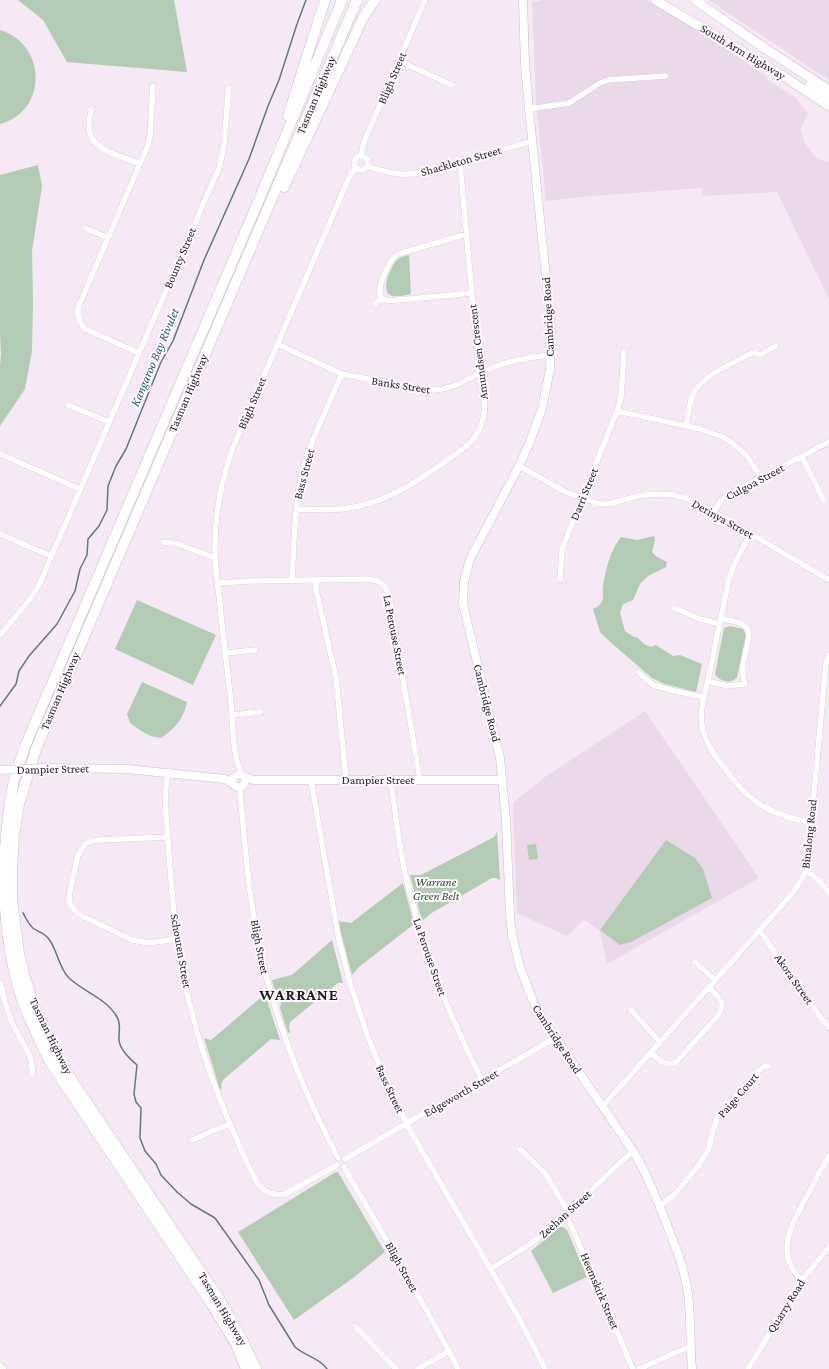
<svg xmlns="http://www.w3.org/2000/svg" width="829" height="1369" font-family="'Crimson Pro',serif">
  <style>
    .built { fill: #ebd8ea }
    .green { fill: #b2ccb3 }
    .lines { fill: none; stroke-linecap: round; stroke-linejoin: round }
    .stream { stroke: #607886; stroke-width: 1.5 }
    .street-casing { stroke: #cbbeca; stroke-width: 6 }
    .secondary-casing { stroke: #cbbeca; stroke-width: 9 }
    .primary-casing { stroke: #cbbeca; stroke-width: 10 }
    .highway-casing { stroke: #cbbeca; stroke-width: 11 }
    .street { stroke: #fff; stroke-width: 5.5 }
    .secondary { stroke: #fff; stroke-width: 8 }
    .primary { stroke: #fff; stroke-width: 9 }
    .highway { stroke: #fff; stroke-width: 10 }
    .secondary-bridge-casing { stroke: #cbbeca; stroke-width: 9; stroke-linecap: butt }
    .secondary-bridge { stroke: #fff; stroke-width: 8 }
    .labels { text-anchor: middle; stroke-width: 4; stroke-linejoin: round; paint-order: stroke }
    .street-label { font-size: 12px; fill: #201c20; stroke: #fef9fe }
    .park-label { font-size: 12px; font-style: italic; fill: #28512a; stroke: #fef9fe }
    .water-label { font-size: 13px; font-style: italic; fill: #205e7b; stroke: #fef9fe }
    .district-label { font-size: 16px; font-weight: bold; letter-spacing: 1px; fill: #201c20; stroke: #fef9fe }
  </style>
  <rect width="100%" height="100%" fill="#f6e8f5"/>
  <path class="built" d="M543,0H646L719,44L766,76L769,81L795,97L808,113L800,130L805,143L817,159L829,162V299L777,192L703,196L702,188L591,196L546,201L536,99L532,2Z
    M709,0H829V80Z
    M645,711L759,878L607,964L600,931L584,920L567,936L517,913L513,803L545,777Z"/>
  <path class="green" d="M18,0H174L187,72L67,62L43,20Z
    M0,30C48,45 47,112 0,124Z
    M38,165L42,186L32,251L33,304L32,351L25,389L0,426V366L1,354L0,333V175Z
    M409,255L411,294C406,295 398,297 392,296C379,292 391,266 397,260C400,257 405,256 409,255Z
    M654,536L655,541L652,552L657,557L667,562L666,567L648,576L640,584L633,600L623,604L620,613L625,631L632,636L638,638L644,644L651,647L656,645L673,656L680,655L702,664L696,692L664,684L652,678L608,640L600,632L593,609C597,607 600,606 602,601C604,597 602,591 603,586C606,568 610,551 621,537L637,540Z
    M137,600L216,635L193,685L115,649Z
    M730,626L743,629L746,635L737,677C731,685 719,681 715,674L724,628Z
    M142,682L187,702C184,718 175,729 161,738C148,737 140,730 130,723L127,714Z
    M497,832L500,880L496,878H492L430,914L422,921L410,875H421L494,837Z
    M666,840L695,858L703,869L712,898L631,942L620,945L600,930Z
    M536,844L538,859L529,860L527,845Z
    M403,883L414,924L359,967L352,975L338,921L351,923Z
    M332,940L343,983H338L290,1022L289,1027L290,1032L288,1033L280,1008L281,1004L278,992L274,989L272,980L292,975Z
    M265,994L280,1040L271,1039L223,1080L221,1085L222,1089L220,1090L204,1038L211,1040Z
    M336,1172H338L385,1252L353,1278L294,1320L238,1232Z
    M560,1227H563L567,1230L587,1277L553,1293L531,1251Z"/>
  <g class="lines">
    <path class="stream" d="M0,706L16,684L19,671L29,656L57,624L75,591L80,569L87,555L88,539L99,526L107,510L108,486L116,466L126,449L161,362L173,341L204,260L249,159L268,106L279,80L297,24L306,0
      M23,913C26,918 28,924 33,928C38,932 44,933 48,938C58,950 58,967 69,978C84,992 106,998 117,1017C121,1024 119,1030 119,1037C118,1048 129,1058 137,1065L134,1094L136,1102L141,1108L140,1138L145,1151L156,1164L161,1175L177,1192L191,1204L215,1218L259,1280L269,1305L295,1347C305,1356 320,1358 327,1369"/>
    <defs>
      <path id="street" d="M399,61L452,85
        M91,109C90,117 88,126 90,134C94,150 126,158 140,164
        M529,109L569,103L600,83L608,80L666,76
        M354 163a7 7 0 1 1 14 0a7 7 0 1 1-14 0Z
        M361,156L364,142L425,0
        M367,166C387,173 404,177 424,172L532,141
        M85,228L108,238
        M467,234L398,254C389,260 376,288 381,298L388,301L472,293
        M375,304L381,298
        M277,344L342,374L425,390C455,391 467,378 492,368C511,360 530,357 550,355
        M139,353L85,329C77,321 76,313 80,303L148,145L150,136L153,86
        M68,405L109,422
        M617,411L700,429L723,437L735,445L746,455L761,477
        M686,426C688,415 689,402 694,392C702,376 737,361 754,352L760,355L775,346
        M0,454L80,489
        M802,457L824,501
        M519,466L566,492L596,503L608,504L638,496L656,494L674,495L688,499L714,512L829,580
        M296,509C317,510 338,511 359,506C391,499 416,482 443,463C452,456 464,450 472,441C477,435 481,427 483,419C487,404 483,390 479,374L460,162
        M714,512L722,499L728,495L829,442
        M0,534L51,556
        M750,534L735,563L729,579C723,609 716,640 710,671C706,690 698,711 703,730C707,748 719,760 729,774C751,804 774,816 810,822
        M163,542L178,544L215,558
        M292,580C294,547 294,514 300,482C307,446 327,409 342,374
        M316,580V589L336,678L346,779
        M560,580L562,549L617,411L621,398L624,351
        M218,583L249,581L369,579C379,580 386,585 389,596L420,780
        M674,608L700,619L720,624
        M0,635L30,599L39,585L218,170C227,144 225,115 229,88
        M225,653L255,650
        M638,672L653,685L674,691L704,697
        M708,681L728,686L745,684C738,664 749,650 749,631C744,621 731,621 721,619
        M233,715L261,712
        M168,772C163,798 167,827 169,854C171,882 173,910 177,938C188,1021 219,1106 256,1181C263,1191 273,1196 285,1194L337,1165
        M242,774C231,754 234,726 231,703C228,674 224,644 221,615C220,600 217,585 216,570C212,529 219,488 232,450L351,173L356,168
        M311,780L338,935L350,983L368,1037L378,1062L411,1132L520,1320L545,1369
        M391,780C395,814 399,848 407,882C424,951 449,1017 482,1080
        M241,787L240,795C244,829 246,864 251,898C263,990 295,1076 338,1158
        M168,837L100,840L92,841L85,844L78,855L69,895L70,904L78,914L132,940L148,943L177,939
        M806,871L819,880L829,893
        M760,931L820,1017L829,1027
        M695,962L715,980
        M0,983C4,996 6,1010 12,1022C19,1039 35,1056 32,1074
        M631,1010L660,1042
        M651,1053C658,1059 665,1067 675,1063L716,1018C728,1003 720,999 709,987
        M603,1106L784,903C796,889 805,880 808,860L824,683L826,664L829,655
        M192,1140L229,1124
        M520,1149L545,1173L568,1211
        M345,1159L555,1038
        M344,1167L409,1279L449,1351L458,1369
        M659,1207L675,1194L699,1165L708,1150L717,1117L758,1071L765,1066H769
        M564,1215L570,1223L633,1369
        M490,1269L524,1248L541,1236L633,1151
        M802,1280C772,1253 794,1221 808,1194C815,1181 821,1168 829,1156
        M355,1326L396,1369
        M418,1369L449,1351
        M639,1369L684,1349L691,1347
        M748,1369L802,1280L829,1247"/>
      <path id="secondary" d="M523,0L525,65L529,109L551,328L550,369L542,409L529,444L519,466L470,559L464,582L463,604L500,758L506,820L510,915L512,934L519,964L532,999L542,1018L633,1151C646,1171 654,1193 663,1215C673,1240 684,1265 688,1293C691,1318 690,1344 692,1369
        M48,768L127,769L225,779C233,782 235,790 243,786L246,779L244,776L238,774L233,778L232,782
        M245,777L253,780H503
        M0,1367L2,1369"/>
      <path id="primary" d="M655,0L780,74L829,106
        M695,0L766,49L829,90
        M810,85L825,96L829,104"/>
      <path id="highway" d="M288,116L325,0
        M284,187L357,31L364,16L375,0
        M246,1369L236,1344L212,1305L51,1064C40,1042 29,1020 21,997C0,930 0,854 13,785C16,771 21,758 26,744L261,195L342,0
        M256,1369L240,1335L218,1297L63,1067L35,1008L24,974L19,953L12,899V867L14,836L19,804L36,749L357,0"/>
    </defs>
    <use href="#street" class="street-casing"/>
    <use href="#secondary" class="secondary-casing"/>
    <use href="#primary" class="primary-casing"/>
    <use href="#highway" class="highway-casing"/>
    <use href="#street" class="street"/>
    <use href="#secondary" class="secondary"/>
    <use href="#primary" class="primary"/>
    <use href="#highway" class="highway"/>
    <defs>
      <path id="secondary-bridge" d="M0,770L48,768"/>
    </defs>
    <use href="#secondary-bridge" class="secondary-bridge-casing"/>
    <use href="#secondary-bridge" class="secondary-bridge"/>
  </g>
  <g class="labels">
    <g class="street-label">
      <text transform="translate(743 52) rotate(31)" y="4">South Arm Highway</text>
      <text transform="translate(392 78) rotate(-67)" y="4">Bligh Street</text>
      <text transform="translate(316 95) rotate(-67)" y="4">Tasman Highway</text>
      <text transform="translate(461 161) rotate(-16)" y="4">Shackleton Street</text>
      <text transform="translate(180 258) rotate(-67)" y="4">Bounty Street</text>
      <text transform="translate(548 317) rotate(-93)" y="4">Cambridge Road</text>
      <text transform="translate(478 352) rotate(-97)" y="4">Amundsen Crescent</text>
      <text transform="translate(401 385) rotate(9)" y="4">Banks Street</text>
      <text transform="translate(188 393) rotate(-67)" y="4">Tasman Highway</text>
      <text transform="translate(252 403) rotate(-67)" y="4">Bligh Street</text>
      <text transform="translate(304 474) rotate(-75)" y="4">Bass Street</text>
      <text transform="translate(755 482) rotate(-28)" y="4">Culgoa Street</text>
      <text transform="translate(584 494) rotate(-68)" y="4">Darri Street</text>
      <text transform="translate(723 519) rotate(29)" y="4">Derinya Street</text>
      <text transform="translate(395 635) rotate(79)" y="4">La Perouse Street</text>
      <text transform="translate(60 691) rotate(-67)" y="4">Tasman Highway</text>
      <text transform="translate(487 703) rotate(76)" y="4">Cambridge Road</text>
      <text transform="translate(53 769) rotate(-1)" y="4">Dampier Street</text>
      <text x="378" y="784">Dampier Street</text>
      <text transform="translate(809 834) rotate(-84)" y="4">Binalong Road</text>
      <text transform="translate(260 947) rotate(79)" y="4">Bligh Street</text>
      <text transform="translate(181 951) rotate(80)" y="4">Schouten Street</text>
      <text transform="translate(430 957) rotate(71)" y="4">La Perouse Street</text>
      <text transform="translate(794 979) rotate(55)" y="4">Akora Street</text>
      <text transform="translate(51 1036) rotate(64)" y="4">Tasman Highway</text>
      <text transform="translate(557 1039) rotate(57)" y="4">Cambridge Road</text>
      <text transform="translate(390 1089) rotate(65)" y="4">Bass Street</text>
      <text transform="translate(461 1093) rotate(-30)" y="4">Edgeworth Street</text>
      <text transform="translate(738 1095) rotate(-49)" y="4">Paige Court</text>
      <text transform="translate(565 1214) rotate(-42)" y="4">Zeehan Street</text>
      <text transform="translate(402 1267) rotate(61)" y="4">Bligh Street</text>
      <text transform="translate(600 1291) rotate(67)" y="4">Heemskirk Street</text>
      <text transform="translate(786 1306) rotate(-58)" y="4">Quarry Road</text>
      <text transform="translate(223 1309) rotate(59)" y="4">Tasman Highway</text>
    </g>
    <g class="park-label">
      <text x="436" y="886">Warrane<tspan x="436" dy="14">Green Belt</tspan></text>
    </g>
    <g class="water-label">
      <text transform="translate(154 357) rotate(-67)" y="5">Kangaroo Bay Rivulet</text>
    </g>
    <g class="district-label">
      <text x="299" y="1000">WARRANE</text>
    </g>
  </g>
</svg>
